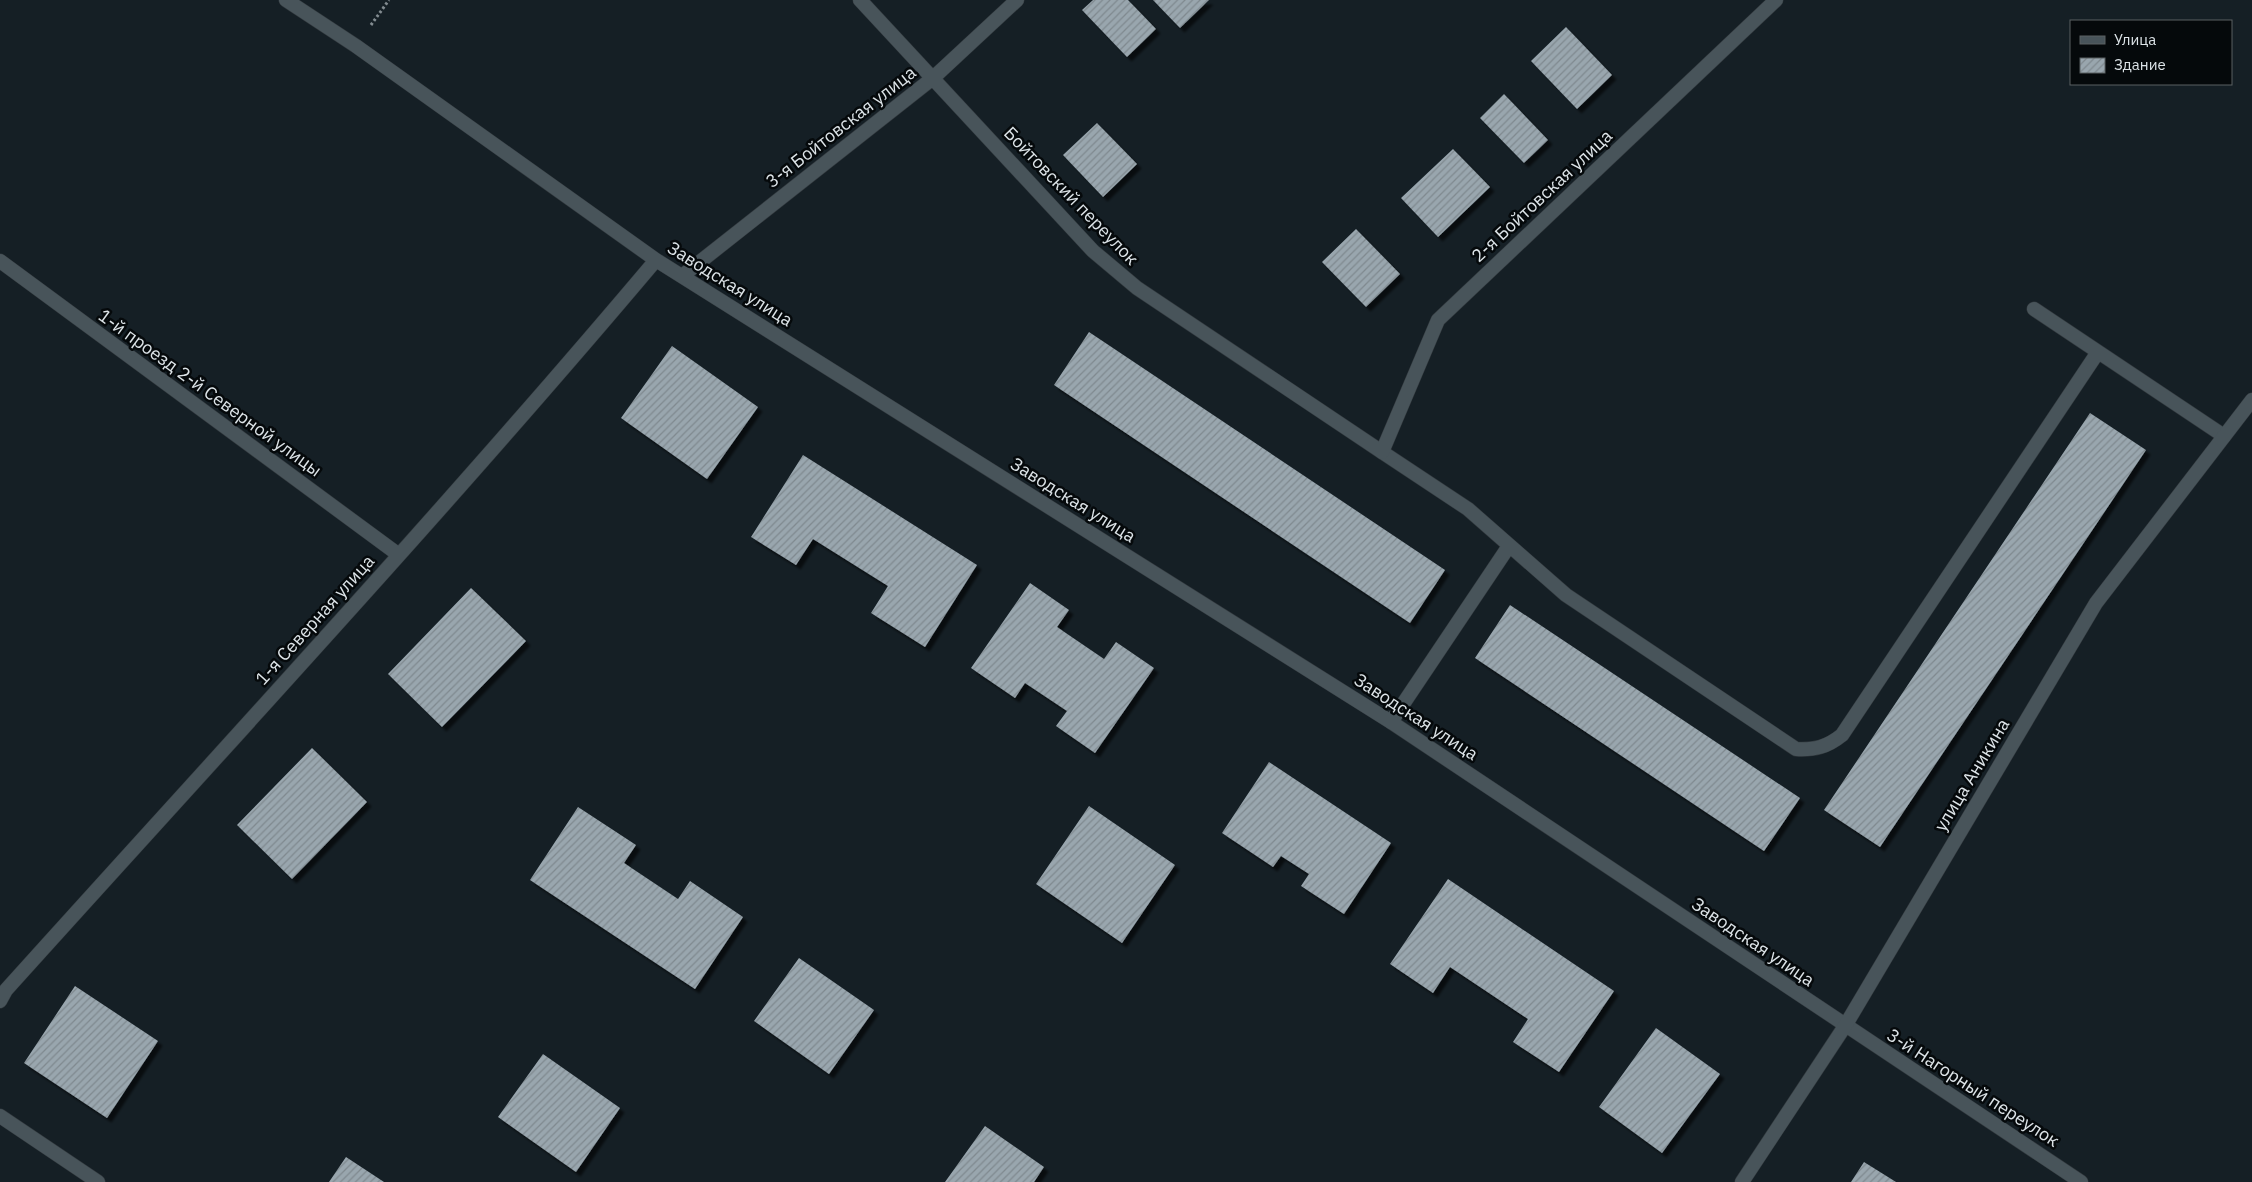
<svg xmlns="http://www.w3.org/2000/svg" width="2252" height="1182" font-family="'IBM Plex Sans',sans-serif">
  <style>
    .building { fill: url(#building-hatch); filter: url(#shadow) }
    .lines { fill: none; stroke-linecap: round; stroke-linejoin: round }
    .service-casing { stroke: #32393e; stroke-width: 15 }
    .minor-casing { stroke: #32393e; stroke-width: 15 }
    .tertiary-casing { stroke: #32393e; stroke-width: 15 }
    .path { stroke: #828b90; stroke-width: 3; stroke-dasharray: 2.5 2.5; stroke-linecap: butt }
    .service { stroke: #48545a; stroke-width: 14 }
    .minor { stroke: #48545a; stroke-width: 14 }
    .tertiary { stroke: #48545a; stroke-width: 14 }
    .labels { text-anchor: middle; stroke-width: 5; stroke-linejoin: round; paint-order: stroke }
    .street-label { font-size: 18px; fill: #dde4e8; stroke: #05090b }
  </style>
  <defs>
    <pattern id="building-hatch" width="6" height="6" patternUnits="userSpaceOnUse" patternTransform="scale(1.25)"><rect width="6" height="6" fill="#99a6ae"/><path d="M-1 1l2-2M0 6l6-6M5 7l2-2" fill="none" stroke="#7f898f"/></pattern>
    <filter id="shadow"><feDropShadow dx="4.5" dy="4.5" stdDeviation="1" flood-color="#0009"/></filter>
  </defs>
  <rect width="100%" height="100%" fill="#151f25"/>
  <path class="building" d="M1093,0H1128L1156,29L1127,57L1082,10Z
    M1153,0H1209L1180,28Z
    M1566,27L1612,75L1577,109L1531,61Z
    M1504,94L1548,140L1524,163L1480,118Z
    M1097,123L1137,164L1103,197L1063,155Z
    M1453,149L1490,187L1438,237L1401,198Z
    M1356,229L1400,274L1366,307L1322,262Z
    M1089,332L1445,570L1410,623L1054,385Z
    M672,346L758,407L707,479L621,418Z
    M2090,413L2146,450L1880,847L1824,810Z
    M803,455L977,565L925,647L871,613L888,586L813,539L796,565L751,537Z
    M1030,583L1069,610L1057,627L1104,659L1116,642L1154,668L1095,753L1056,726L1067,711L1025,683L1015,698L971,668Z
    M471,588L526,641L442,727L388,674Z
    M1510,605L1800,798L1764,851L1475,658Z
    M312,748L367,802L292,879L237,825Z
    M1269,762L1391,843L1344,914L1301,886L1309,874L1281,856L1273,867L1222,833Z
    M1089,806L1175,865L1122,943L1036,884Z
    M578,807L636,845L624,863L678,899L690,881L743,917L695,989L530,880Z
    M1448,879L1614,991L1559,1072L1513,1042L1528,1019L1450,967L1433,993L1390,964Z
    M799,958L874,1010L829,1074L754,1021Z
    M75,986L158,1041L107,1118L24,1063Z
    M1656,1028L1720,1074L1662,1153L1599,1107Z
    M543,1054L620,1108L576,1172L498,1117Z
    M985,1126L1044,1167L1034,1182H945Z
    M346,1157L384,1182H329Z
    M1864,1162L1896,1182H1851Z"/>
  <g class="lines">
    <defs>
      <path id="service" d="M2034,309L2224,436
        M1382,452L1468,509L1566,595L1796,749C1815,750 1827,747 1842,735L2098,352
        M1391,722L1509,546"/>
      <path id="minor" d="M286,0L356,46L656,260L1391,722L2081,1182
        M860,0L1093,251L1137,288L1382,452L1438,320L1776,0
        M0,261L399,555
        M682,276L933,78L1017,0
        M0,1001L6,990C224,748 446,509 656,260
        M0,1116L98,1182"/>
      <path id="tertiary" d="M1742,1182L1845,1026L2096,603L2252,400"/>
    </defs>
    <use href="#service" class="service-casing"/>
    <use href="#minor" class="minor-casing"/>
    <use href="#tertiary" class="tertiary-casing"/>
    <path class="path" d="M371,25L389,0"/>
    <use href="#service" class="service"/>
    <use href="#minor" class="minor"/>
    <use href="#tertiary" class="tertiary"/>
  </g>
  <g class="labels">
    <g class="street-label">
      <text transform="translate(841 127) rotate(-38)" y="6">3-я Бойтовская улица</text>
      <text transform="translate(1071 196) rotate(46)" y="6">Бойтовский переулок</text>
      <text transform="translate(1542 196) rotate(-43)" y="6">2-я Бойтовская улица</text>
      <text transform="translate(730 284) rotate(32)" y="6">Заводская улица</text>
      <text transform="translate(210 393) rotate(36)" y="6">1-й проезд 2-й Северной улицы</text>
      <text transform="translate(1073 500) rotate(32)" y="6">Заводская улица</text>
      <text transform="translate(315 620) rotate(-48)" y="6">1-я Северная улица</text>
      <text transform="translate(1416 717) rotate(33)" y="6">Заводская улица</text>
      <text transform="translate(1972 775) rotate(-59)" y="6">улица Аникина</text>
      <text transform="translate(1753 942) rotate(34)" y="6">Заводская улица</text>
      <text transform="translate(1973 1088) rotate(33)" y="6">3-й Нагорный переулок</text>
    </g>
  </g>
  <rect x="2070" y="20" width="162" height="65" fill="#05090b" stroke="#5b6163"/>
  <rect x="2080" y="36" width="25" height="8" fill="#48545a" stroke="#5b6163"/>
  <text x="2114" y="45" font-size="15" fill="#dde4e8">Улица</text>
  <rect x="2080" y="58" width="25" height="15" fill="url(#building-hatch)" stroke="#5b6163"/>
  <text x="2114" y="70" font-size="15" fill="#dde4e8">Здание</text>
</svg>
